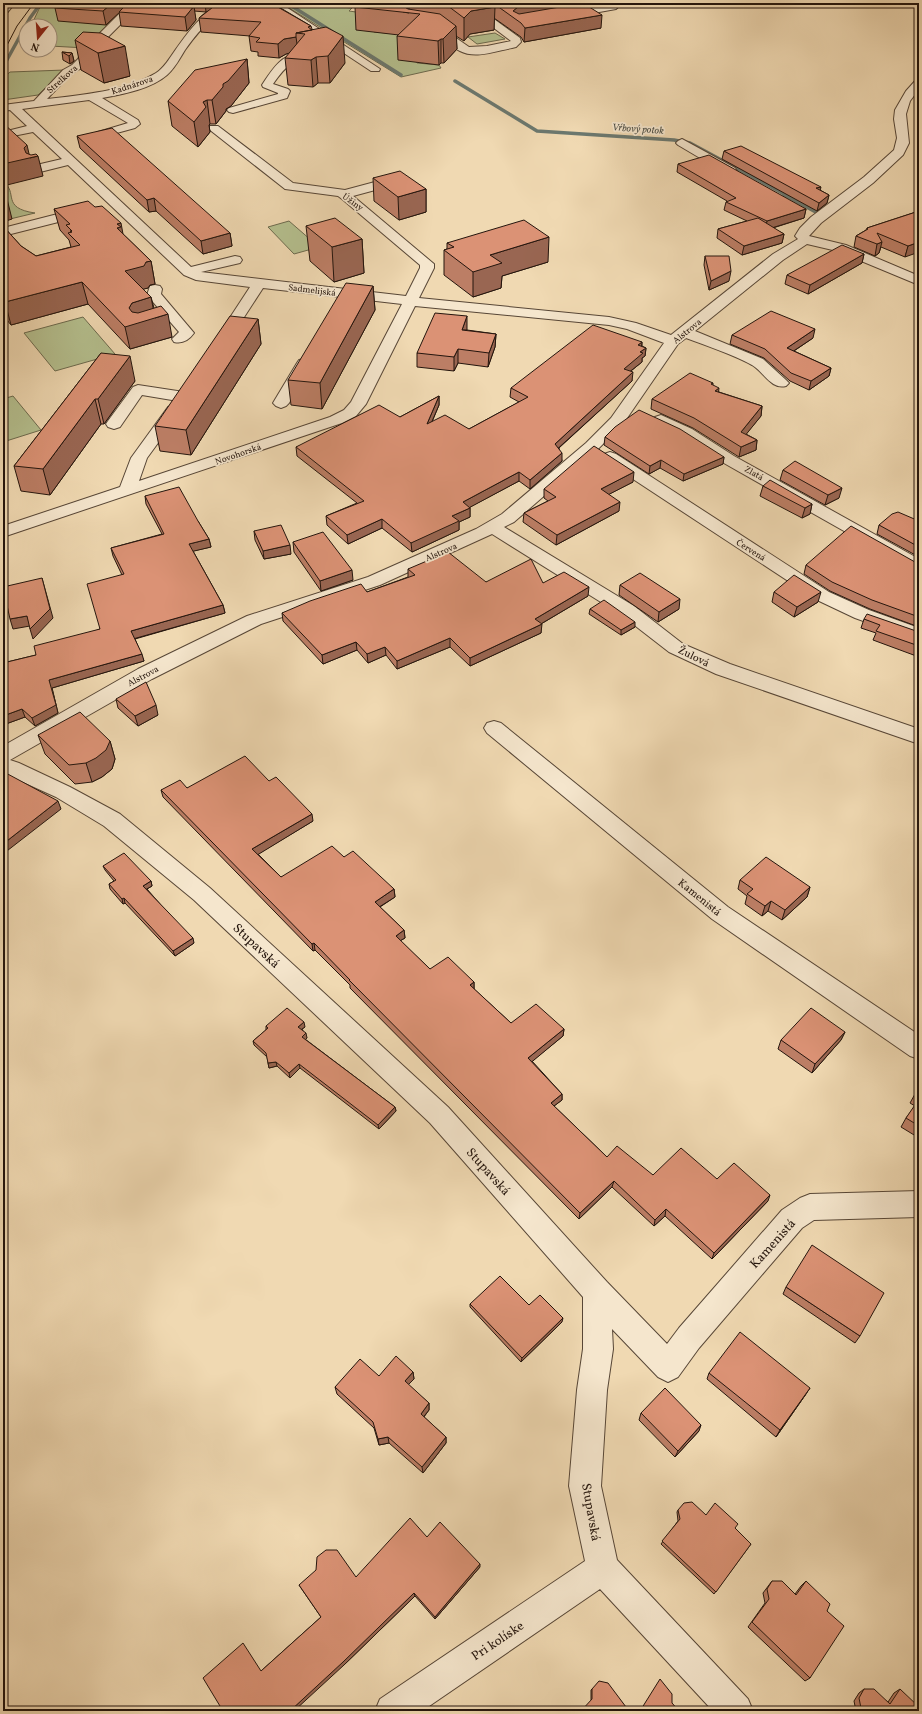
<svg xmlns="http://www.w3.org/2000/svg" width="922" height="1714" font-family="Vollkorn,serif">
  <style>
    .green { fill: #b5c08f; stroke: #6c6a4e }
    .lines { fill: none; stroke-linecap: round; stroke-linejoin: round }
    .stream-far1 { stroke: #6b786f; stroke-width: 3.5 }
    .stream { stroke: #6b786f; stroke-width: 4.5 }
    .minor-casing { stroke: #574636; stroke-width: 2 }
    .minor { fill: #f5e6cd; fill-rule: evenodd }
    .tram { stroke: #24150d; stroke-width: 1 }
    .wall { fill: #bc7e65; stroke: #24150d }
    .shaded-wall { fill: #996652; stroke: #24150d }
    .building { fill: #db9275; stroke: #24150d }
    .labels { text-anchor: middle; stroke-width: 3.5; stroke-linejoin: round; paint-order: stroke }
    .far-street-label { font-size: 9px; fill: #24150d; stroke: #f5e6cd }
    .far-water-label { font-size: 10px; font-style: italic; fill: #4d4f46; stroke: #f5e6cd }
    .street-label { font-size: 11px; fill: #24150d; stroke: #f5e6cd }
    .near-street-label { font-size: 13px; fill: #24150d; stroke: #f5e6cd }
  </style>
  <rect width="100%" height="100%" fill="#f0d9b2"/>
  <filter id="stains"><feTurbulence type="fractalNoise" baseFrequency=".005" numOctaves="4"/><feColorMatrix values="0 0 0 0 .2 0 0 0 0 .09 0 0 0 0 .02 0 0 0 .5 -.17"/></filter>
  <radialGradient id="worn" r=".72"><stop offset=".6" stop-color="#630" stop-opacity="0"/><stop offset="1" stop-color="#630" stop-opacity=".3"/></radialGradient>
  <path class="green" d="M45,3H71L111,24L86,48L50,46V26H31L39,9Z
    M281,3H334L332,6L352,8L349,11L363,13L374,32L401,34L417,63L439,65L441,68L401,77Z
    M495,33L505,39L477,44L468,37Z
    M65,70L38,95L3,100V78L10,72Z
    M3,182C19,192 0,208 35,213L10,219L3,212Z
    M289,221L319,247L294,254L268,227Z
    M83,317L115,354L55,371L24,333Z
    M13,396L41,430L3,442V399Z"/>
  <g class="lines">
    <path class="stream-far1" d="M290,5L401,75
      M3,67L30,18L41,3
      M455,81L537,131L674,140L690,143L786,195"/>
    <path class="stream" d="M784,194L815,211"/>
    <defs>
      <path id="minor" d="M5,3H15L6,14L3,15V5Z
        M152,3H168L166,5L130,15L92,53L87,62L80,69L71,74L47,99C82,95 127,91 156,73C164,68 169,59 174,52C196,21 208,3 249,3L247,5C214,15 205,22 185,50C180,58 175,68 167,75C151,89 123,94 102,98L138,120L140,124L135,128L102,137L98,136L96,134L98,132L128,123L89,100L22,109L191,267L235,256L240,257L242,260L240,263L201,272L406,296L420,268V265L342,199L338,196L285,189L210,130L208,128L210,126H218L293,183L345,190L401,175L405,176L407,179L405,182L353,196L434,264V268L419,298L609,317L636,323L671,335L773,254L798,239L795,236L800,228L811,217L864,177L894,150L897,138L894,119L895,110L906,91L915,81L919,80V89L910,101L906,114L909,143L903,155L873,183L821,223L809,236L846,245L919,276V285L837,251L807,244L783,260L695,331L763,359L786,380L789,383L786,386C771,390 764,372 752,365C732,354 707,346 686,338L678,344L623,424L598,449L514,522L504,527L634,606L683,644L730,664L919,729V744L716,674L669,652L620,614L492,534L380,585L261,624L152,679L10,760L19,763L70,787L120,814L210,888L448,1107L607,1282L667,1344L679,1328L782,1210L800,1198L810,1194L919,1191V1217L814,1220L802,1228L699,1348L678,1377L668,1382L658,1377L612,1329L613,1349L607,1390L601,1486L617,1560L748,1699L753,1711H713L600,1589L422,1711H375L380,1699L585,1561L569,1486L577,1390L583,1349V1297L430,1123L194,900L104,826L56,797L3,773V746L138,669L247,616L368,577L476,529L502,514L586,443L611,418L664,343L627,329L609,325L415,306L366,404L356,416L342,423L3,537V526L120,487L131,458L168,407L174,405L180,407L182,410L147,458L139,481L330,417L344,410L351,402L402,304L263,288L226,345L221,346L216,345L214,342L250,287L196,280L184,275L68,165L36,173L32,172L30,169L32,166L62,159L33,132L3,138V132L27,126L10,110L3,111V105L34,101L63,70L72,65L78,59L83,50L122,11Z
        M268,3H280L380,69L379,71H371Z
        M461,3H472L520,38L521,42L516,47L512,48C496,51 475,59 460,51C453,48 449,41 443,37C437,34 430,34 426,30L431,27L446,31L469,47L487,46L511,41Z
        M613,4L616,5L618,7L616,9L566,18L561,15L566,12Z
        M314,48L319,51L318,53C294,59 287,64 273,84L288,89L290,91L287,98L233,113L229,112L227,110L229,108L278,94V93L263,87L262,85C279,59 283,55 314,48Z
        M682,139L735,168L737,171L735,174H727L678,145L676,143L678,141Z
        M85,207L90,208L91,211L90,214L3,236V228Z
        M155,285L160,286L162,289L161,294L194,333C189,340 182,344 174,342L172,339L179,332L147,295L150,286Z
        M304,359L309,360L311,363L289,403L286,406L281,408L276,406L273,403L297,363L299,360Z
        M138,385L184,392L189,394L192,397L189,400L184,402L142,395L120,427L114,429L108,427L106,424L108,421L133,387Z
        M661,415L692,429L734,456L919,559V572L913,570L722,462L680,435L655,423L653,420L655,417Z
        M610,452L616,454L829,592L869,610L919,628V641L855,618L817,600L604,460L602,457L604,454Z
        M494,721L501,723L728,907L919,1035V1059L910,1056L712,919L487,733L484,728L487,723Z"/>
    </defs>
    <use href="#minor" class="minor-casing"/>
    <use href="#minor" class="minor"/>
    <path class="tram" d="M3,53L17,26L34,3"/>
  </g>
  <path class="wall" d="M59,3H276L279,5V7L311,26L312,29L345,63L330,83H318L313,87L288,85L285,58L290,53L286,54L279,58L258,56V52L251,51L249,36H250L201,32L199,18L206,12L194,11L196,20L187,31L121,26L119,12L106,25L58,21L55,8Z
    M330,3H571V5L601,28L524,42L521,37L494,18V30L470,34L464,41L456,36L457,49L444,63H441L439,65L398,60L397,36L399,35L356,30L355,7L358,4H353L350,5Z
    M83,32L130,76L104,83L81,70L75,40Z
    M62,52L72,53L74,61L70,64L63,60Z
    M247,59L249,83L231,106L226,109V111L216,124H210L209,125L210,132L198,147L172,126L168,101Z
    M77,136L230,233L232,246L203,254L156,211L149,212L80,148Z
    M724,151L820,190L829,195L827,203L817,211L722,159Z
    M678,164L806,209L804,218L773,228L784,234L782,243L742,255L717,238L718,229L747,221L724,210L726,202L727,201L677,172Z
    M373,178L426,189V212L399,220L374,201Z
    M54,209L123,234L151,261L155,284L150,285L148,288L143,289L151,297L154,308L172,337L130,349L88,304L11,325L3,315V226L21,246L36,256L71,247L69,240L60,230Z
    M919,211L905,257L881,247L879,253L875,256L854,247L856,236L866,230L867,228Z
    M306,226L362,239L364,273L334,282L310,261Z
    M447,243L548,262L502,276L501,288L473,297L444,275V250L447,249Z
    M864,254L862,263L808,294L785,284L787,275Z
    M705,256L729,281L709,290L704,265Z
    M373,286L375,310L322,409L291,405L288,380Z
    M258,319L261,344L191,455L160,451L155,426Z
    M467,330L496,334L495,347L488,367L458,363L454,371L417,367V353Z
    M732,335L813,338L794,351L831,368L829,376L809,390L790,381L764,358L730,344Z
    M642,342V346L646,348L645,356L642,358V362L631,371L632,381L559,448L562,461L530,489L519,481L470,507V517L459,522V530L412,552L382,528L348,544L327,525L326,516L357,503L297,456L296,447L400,417L439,396V405L432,422L469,429L519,402L510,397L511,388Z
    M101,353L135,381L104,424H101L50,495L21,491L14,466Z
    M713,383V385L719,392L762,406L761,416L746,434L757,440L756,450L739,457L693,428L651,409L652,399Z
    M605,437L724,457L723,464L683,481L660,468L649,474L604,445Z
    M783,470L839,498L825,505L780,480Z
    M633,482L609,494L619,511L556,545L523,522L524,513L548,501L544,498V489Z
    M763,486L812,504L810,514L802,518L760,496Z
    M145,496L198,521L209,539L211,547L193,551L223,605L225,613L135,639L144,661L52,688L58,713L35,726L25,717L3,725V663L36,655L100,629L122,575L113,556L111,548L162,534L146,504Z
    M919,521V557L877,534L879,525Z
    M254,531L291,554L264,559L255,540Z
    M293,542L353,580L321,591L294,552Z
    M915,562L919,563V627L870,609L830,591L804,574L806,565Z
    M408,569L486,582L543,583L588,596L541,624V633L470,666L450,647L397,669L386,655L368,663L357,650L323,664L283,621L282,613L367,592L408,577Z
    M620,585L679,609L658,622L619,595Z
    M774,592L818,602L794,617L772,602Z
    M590,609L635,627L621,635L589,614Z
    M864,619L919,632V657L873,640L876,633L861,628Z
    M116,699L158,715L138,726L118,708Z
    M38,735L110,741L115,759L112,769L102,777L92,782L75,784L45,754Z
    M269,781L313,821L258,854L281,877L344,857L394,889L395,897L380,907L404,930L405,938L400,941L430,969L474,982V989L511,1023L564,1029L563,1036L532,1061L562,1094V1100L554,1106L607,1157L653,1175L717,1179L768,1201L712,1259L665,1216L654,1226L612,1187L579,1219L350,988V985L315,950L313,951L163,797L161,790L187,788Z
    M103,866L151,881L152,886L147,889L194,943L175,956L125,903L123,904L110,889L109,884L114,881L105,870Z
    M740,880L810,887L807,897L782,920L768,911L762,916L745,904L747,896L738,889Z
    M266,1026L305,1027L302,1029L307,1038L305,1039L395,1107L396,1111L379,1129L300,1068L290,1078L277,1066L269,1068L267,1057L254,1045L253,1041L266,1030Z
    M845,1032L841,1040L812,1073L778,1049L781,1040Z
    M919,1089V1138L901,1127L906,1118L915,1106L910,1103L915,1094Z
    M786,1287L860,1336L855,1343L783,1294Z
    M470,1304L529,1305L562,1322L521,1362L470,1307Z
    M413,1372L414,1379L408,1385L429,1403V1410L424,1417L446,1437V1443L423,1473L389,1443L379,1445L374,1428L337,1394L335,1387L379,1376Z
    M709,1373L806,1394L776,1437L707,1379Z
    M641,1413L699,1431L675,1457L639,1420Z
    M678,1510L706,1515L735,1529L751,1544L714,1594L661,1544L678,1521L677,1512Z
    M427,1537L480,1567L435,1619L415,1596L344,1665L261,1671L321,1617L301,1588L299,1585L356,1577Z
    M772,1581L795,1594L801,1586L806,1581L827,1611L810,1678L805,1681L748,1627L765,1603L763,1593Z
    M592,1689L629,1711L591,1700V1690Z
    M864,1689L888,1702L894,1693L900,1689L919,1711H856L854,1701L859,1693Z"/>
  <path class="shaded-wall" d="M112,3H146L122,10L106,25L103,11Z
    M205,3H229L206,12Z
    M404,3H409V13L403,12V4Z
    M535,3H571V10L518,20L513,11L519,6Z
    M194,6L196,20L187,31L185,17Z
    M495,7L494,30L470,34L464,41V18L471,11Z
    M602,15L601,28L524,42L525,28Z
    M456,26L457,49L444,63L443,39Z
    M343,36L345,63L330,83L328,56Z
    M296,37L298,51L286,54L279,58L278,44L284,39Z
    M441,39V63L439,65L438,41Z
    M125,46L130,76L104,83L98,53Z
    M72,53L74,61L70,64L69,56Z
    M316,57L318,83L313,87L311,60Z
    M247,59L249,83L231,106L226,109V111L216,124L212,100L223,84Z
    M207,100L210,124L209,125L210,132L198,147L194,122L203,102Z
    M27,145L30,158L38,156L43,176L3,186V164L24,148Z
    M821,187L819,195L816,188Z
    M426,189V212L399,220L398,197Z
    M829,195L827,203L817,211L819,203Z
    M154,198L156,211L149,212L147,200Z
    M7,199L12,219L3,222V200Z
    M806,209L804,218L765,230L767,221Z
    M121,223L125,245L122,250L117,224Z
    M230,233L232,246L203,254L201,241Z
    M784,234L782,243L742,255L744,246Z
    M549,237L548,262L502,276L501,288L473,297V272L490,255Z
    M362,239L364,273L334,282L332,247Z
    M882,242L879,253L875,256L877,244Z
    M919,242V252L905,257L908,246Z
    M864,254L862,263L808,294L810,285Z
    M151,261L155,284L150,285L148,288L129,293L125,271L146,262Z
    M731,271L729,281L709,290L711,281Z
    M82,282L88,304L11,325L5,302Z
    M373,286L375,310L322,409L320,383Z
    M151,297L155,318L168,314L172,337L130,349L125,327L129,308L132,303Z
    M467,316V330H462Z
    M258,319L261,344L191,455L186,430Z
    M815,329L813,338L786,356L787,348Z
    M496,334L495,347L488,367L489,353Z
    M642,342L641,350L638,345Z
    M646,348L645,356L642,358V362L623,377L624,369L640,352Z
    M458,349V363L454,371V357Z
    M130,356L135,381L104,424L98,399Z
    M831,368L829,376L809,390L811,381Z
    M633,372L632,381L554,452L555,444Z
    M719,388L718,397L715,391Z
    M439,396V405L427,433V424Z
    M95,399L101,424L50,495L43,469Z
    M762,406L761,416L740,442L741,432Z
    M757,440L756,450L739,457L741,447Z
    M562,453V461L530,489V480Z
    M724,457L723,464L683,481L684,474Z
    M661,460L660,468L649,474L650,466Z
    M519,472V481L463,511V502Z
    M634,472L633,482L600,499L601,489Z
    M842,488L839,498L825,505L828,495Z
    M620,502L619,511L556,545L557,535Z
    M812,504L810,514L802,518L805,508Z
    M470,508V517L459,522V530L412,552L411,543L452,516Z
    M382,519V528L348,544L347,535Z
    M209,539L211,547L190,552L189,544Z
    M290,545L291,554L264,559L263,551Z
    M352,570L353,580L321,591L320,581Z
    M42,578L53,618L33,639L30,629Z
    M589,587L588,596L534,628L535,619Z
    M821,592L818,602L794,617L797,607Z
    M680,599L679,609L658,622L659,612Z
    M223,605L225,613L133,639L131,631Z
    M27,616L30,626L13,629L10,619Z
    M635,622V627L621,635V630Z
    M542,624L541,633L470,666V658Z
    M450,638V647L397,669V661Z
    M356,642L357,650L323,664L322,655Z
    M385,647L386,655L368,663L367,654Z
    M142,654L144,661L52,688L58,713L35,726L32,718L49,680Z
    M156,705L158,715L138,726L135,716Z
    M22,709L25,717L3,725V716Z
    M110,741L115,759L112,769L102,777L92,782L86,763Z
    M58,801L61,809L3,854V844Z
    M312,814L313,821L254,857L252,849Z
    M151,881L152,886L145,890L143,886Z
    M810,887L807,897L782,920L785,910Z
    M394,889L395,897L376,909L375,902Z
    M124,898L125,903L123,904L122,899Z
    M771,901L768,911L762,916L765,906Z
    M404,930L405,938L396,943V936Z
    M193,938L194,943L175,956L173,951Z
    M314,943L315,950L313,951L312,944Z
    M474,982V989L470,992V985Z
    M304,1022L305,1027L299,1031L298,1027Z
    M564,1029L563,1036L528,1065V1058Z
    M845,1032L841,1040L812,1073L815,1064Z
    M306,1033L307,1038L303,1042L302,1037Z
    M276,1062L277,1066L269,1068L268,1063Z
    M299,1064L300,1068L290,1078L289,1073Z
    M562,1094V1100L550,1109L551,1103Z
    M395,1107L396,1111L379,1129L378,1125Z
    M614,1181L612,1187L579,1219L580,1213Z
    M770,1195L768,1201L712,1259L714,1253Z
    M666,1209L665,1216L654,1226L655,1220Z
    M563,1318L562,1322L521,1362L522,1358Z
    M413,1372L414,1379L405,1388V1381Z
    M810,1388L806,1394L776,1437L780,1430Z
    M429,1403V1410L421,1420V1414Z
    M701,1425L699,1431L675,1457L678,1451Z
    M388,1437L389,1443L379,1445L378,1439Z
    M446,1437V1443L423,1473L422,1467Z
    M480,1564V1567L435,1619V1617Z
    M414,1593L415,1596L344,1665L294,1711H290Z"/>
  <path class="building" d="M59,3H112L103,11L55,8L54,4Z
    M128,3H178L194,6L185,17L119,12Z
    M219,3H276L279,5L276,6L311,26L308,27L312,30L296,33V37L284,39L278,44L256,42L260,38L249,36L261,22L199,18L217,4Z
    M359,3H404L403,4V6L408,9L440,14L456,26L443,39H441L438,41L397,36L420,14L355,7Z
    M426,3H489L495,7L471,11L464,18L448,6Z
    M493,3H535L519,6L513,11L519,14L583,3L602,15L525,28L521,23Z
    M326,27L343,36L328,56L316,57L311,60L285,58L305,34L296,33Z
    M83,32L101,33L125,46L98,53L75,40Z
    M62,52L72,53L69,56Z
    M247,59L228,81L223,84V87L212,100H207L203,102L206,107L194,122L168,101L195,70Z
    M3,123L27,145L24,148L26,153L31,155L36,154L38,156L3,164Z
    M112,128L230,233L201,241L154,198L147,200L77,136Z
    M741,146L821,187L816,188L829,195L819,203L724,151Z
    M709,155L806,209L767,221L726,202L736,198L678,164Z
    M400,171L426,189L398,197L373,178Z
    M3,195L7,199L3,200Z
    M88,201L95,207L102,206L121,223L117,224L121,227L117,228L151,261L146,262L144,266L125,271L151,297L132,303L129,308L132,312L138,313L161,306L168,314L125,327L82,282L5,302L3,300V226L21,246L36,256L80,245L68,233L72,232L70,231H72L66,225L70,224L54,209Z
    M919,211V242L908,246L877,233L882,242L877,244L856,236L868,229L867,228Z
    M335,218L362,239L332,247L306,226Z
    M758,218L784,234L744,246L718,229Z
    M524,220L549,237L490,255L502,263L473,272L444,250L454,247L447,243Z
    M842,245L864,254L810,285L787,275Z
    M705,256H729L731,271L711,281Z
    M346,283L373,286L320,383L288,380Z
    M771,311L815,329L787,348L831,368L811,381L791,373L765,349L732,335Z
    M435,313L467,316L462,330L496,334L489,353L458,349L454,357L417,353Z
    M230,316L258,319L186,430L155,426Z
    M593,325L642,342L638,345L646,348L640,352L643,353L624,369L633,372L555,444L562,453L530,480L519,472L463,502L470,508L452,516L459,521L411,543L382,519L347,535L326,516L364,501L296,447L379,405L400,417L439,396L427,424L445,415L469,429L528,397L511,388Z
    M101,353L130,356L98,399H95L43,469L14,466Z
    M690,373L713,383L711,384L719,388L715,391L762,406L741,432L757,440L741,447L694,418L652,399Z
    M639,410L680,429L724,457L684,474L661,460L650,466L605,437L615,427Z
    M594,446L634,472L601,489L620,502L557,535L524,513L556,497L544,489Z
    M795,461L842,488L828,495L783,470Z
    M770,480L812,504L805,508L763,486Z
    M179,487L198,521L209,539L189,544L223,605L131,631L142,654L49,680L56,705L32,718L22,709L3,716V663L36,655L34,646L100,629L87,584L124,574L111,548L164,534L145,496Z
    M898,512L919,521V547L879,525L892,514Z
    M281,525L290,545L263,551L254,531Z
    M851,526L915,562L919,563V617L872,600L832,582L806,565Z
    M323,532L352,570L320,581L293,542Z
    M448,552L486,582L531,559L543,583L564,572L589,587L535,619L542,624L470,658L450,638L397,661L385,647L367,654L356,642L322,655L282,613L310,601L361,584L367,592L415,575L408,569Z
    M640,573L680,599L659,612L620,585Z
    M794,575L821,592L797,607L774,592Z
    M42,578L50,609L30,629L27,616L10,619L3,587Z
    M604,600L635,622L621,630L590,609Z
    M867,614L919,632V646L876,631L880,625L864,619Z
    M146,682L156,705L135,716L116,699Z
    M80,712L110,741L106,750L96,758L86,763L69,765L38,735Z
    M245,756L269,781L276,777L312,814L252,849L281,877L332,846L344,857L353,851L394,889L375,902L404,930L396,936L430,969L448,957L474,982L470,985L511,1023L536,1004L564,1029L528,1058L562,1094L551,1103L607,1157L617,1146L653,1175L681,1148L717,1179L734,1163L770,1195L714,1253L666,1209L655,1220L614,1181L580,1213L349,980H350L314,943L312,944L161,790L180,780L187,788Z
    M4,772L58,801L3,844V773Z
    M124,853L151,881L143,886L193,938L173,951L124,898L122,899L109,884L116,880L103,866Z
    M766,857L810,887L785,910L771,901L765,906L747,894L753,889L740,880Z
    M287,1008L304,1022L298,1027L306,1033L302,1037L395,1107L378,1125L299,1064L289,1073L276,1062L268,1063L266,1053L253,1041L268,1028L266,1026Z
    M811,1008L845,1032L815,1064L781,1040Z
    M919,1089V1097L915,1094Z
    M919,1099V1126L906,1118Z
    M812,1245L884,1293L860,1336L786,1287Z
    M500,1276L529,1305L540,1295L563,1318L522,1358L470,1304Z
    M740,1332L810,1388L780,1430L709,1373Z
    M396,1356L413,1372L405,1381L429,1403L421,1414L446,1437L422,1467L388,1437L378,1439L373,1422L335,1387L360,1359L379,1376Z
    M665,1388L701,1425L678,1451L641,1413Z
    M692,1502L706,1515L715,1503L738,1524L735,1528L751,1544L716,1592L662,1541L680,1519L678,1510L684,1503Z
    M410,1518L427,1537L440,1522L480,1564L435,1617L414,1593L343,1662L290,1711H223L203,1678L243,1643L261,1671L321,1617L299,1585L316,1570L317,1557L326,1550H337L356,1577Z
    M772,1581H782L796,1595L806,1581L830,1604L827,1611L844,1626L810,1678L752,1622L769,1599L767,1589Z
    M660,1679L672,1694V1703L679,1711H640Z
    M599,1681L608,1683L629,1711H581L592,1699V1689Z
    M864,1689H874L890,1704L900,1689L919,1707V1711H860L861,1708L859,1698Z"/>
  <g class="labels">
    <g class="far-street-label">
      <text transform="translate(62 79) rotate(-42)" y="3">Strelkova</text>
      <text transform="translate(132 85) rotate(-18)" y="3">Kadnárova</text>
      <text transform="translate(353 202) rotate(36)" y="3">Úžiny</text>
      <text transform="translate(312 290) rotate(7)" y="3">Sadmelijská</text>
      <text transform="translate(687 331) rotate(-39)" y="3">Alstrova</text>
      <text transform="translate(238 454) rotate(-19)" y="3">Novohorská</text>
      <text transform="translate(754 473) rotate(29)" y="3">Zlatá</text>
      <text transform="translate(751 550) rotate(32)" y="3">Červená</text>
      <text transform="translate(441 552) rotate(-24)" y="3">Alstrova</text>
      <text transform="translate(143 676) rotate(-28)" y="3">Alstrova</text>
    </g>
    <g class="far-water-label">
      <text transform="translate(638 128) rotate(4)" y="4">Vŕbový potok</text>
    </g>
    <g class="street-label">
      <text transform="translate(694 656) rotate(26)" y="4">Žulová</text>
      <text transform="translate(700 897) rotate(39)" y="4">Kamenistá</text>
    </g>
    <g class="near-street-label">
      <text transform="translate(257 945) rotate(43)" y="5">Stupavská</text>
      <text transform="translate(489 1171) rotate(48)" y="5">Stupavská</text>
      <text transform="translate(772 1243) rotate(-48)" y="5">Kamenistá</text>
      <text transform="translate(592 1512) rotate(80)" y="5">Stupavská</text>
      <text transform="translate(497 1640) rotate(-34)" y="5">Pri kolíske</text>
    </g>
  </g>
  <rect width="922" height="1714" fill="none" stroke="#f0d9b2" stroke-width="16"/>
  <rect x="4" y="4" width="914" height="1706" fill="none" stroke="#24150d" stroke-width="2"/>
  <rect x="8" y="8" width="906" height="1698" fill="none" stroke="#24150d"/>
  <g transform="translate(38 38) rotate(197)"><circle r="19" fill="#f5e6cd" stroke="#a19280"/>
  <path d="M0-3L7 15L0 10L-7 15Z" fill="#8f2418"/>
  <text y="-6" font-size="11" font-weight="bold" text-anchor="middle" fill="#24150d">N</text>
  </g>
  <rect width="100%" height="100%" filter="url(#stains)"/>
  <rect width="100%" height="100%" fill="url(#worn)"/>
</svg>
